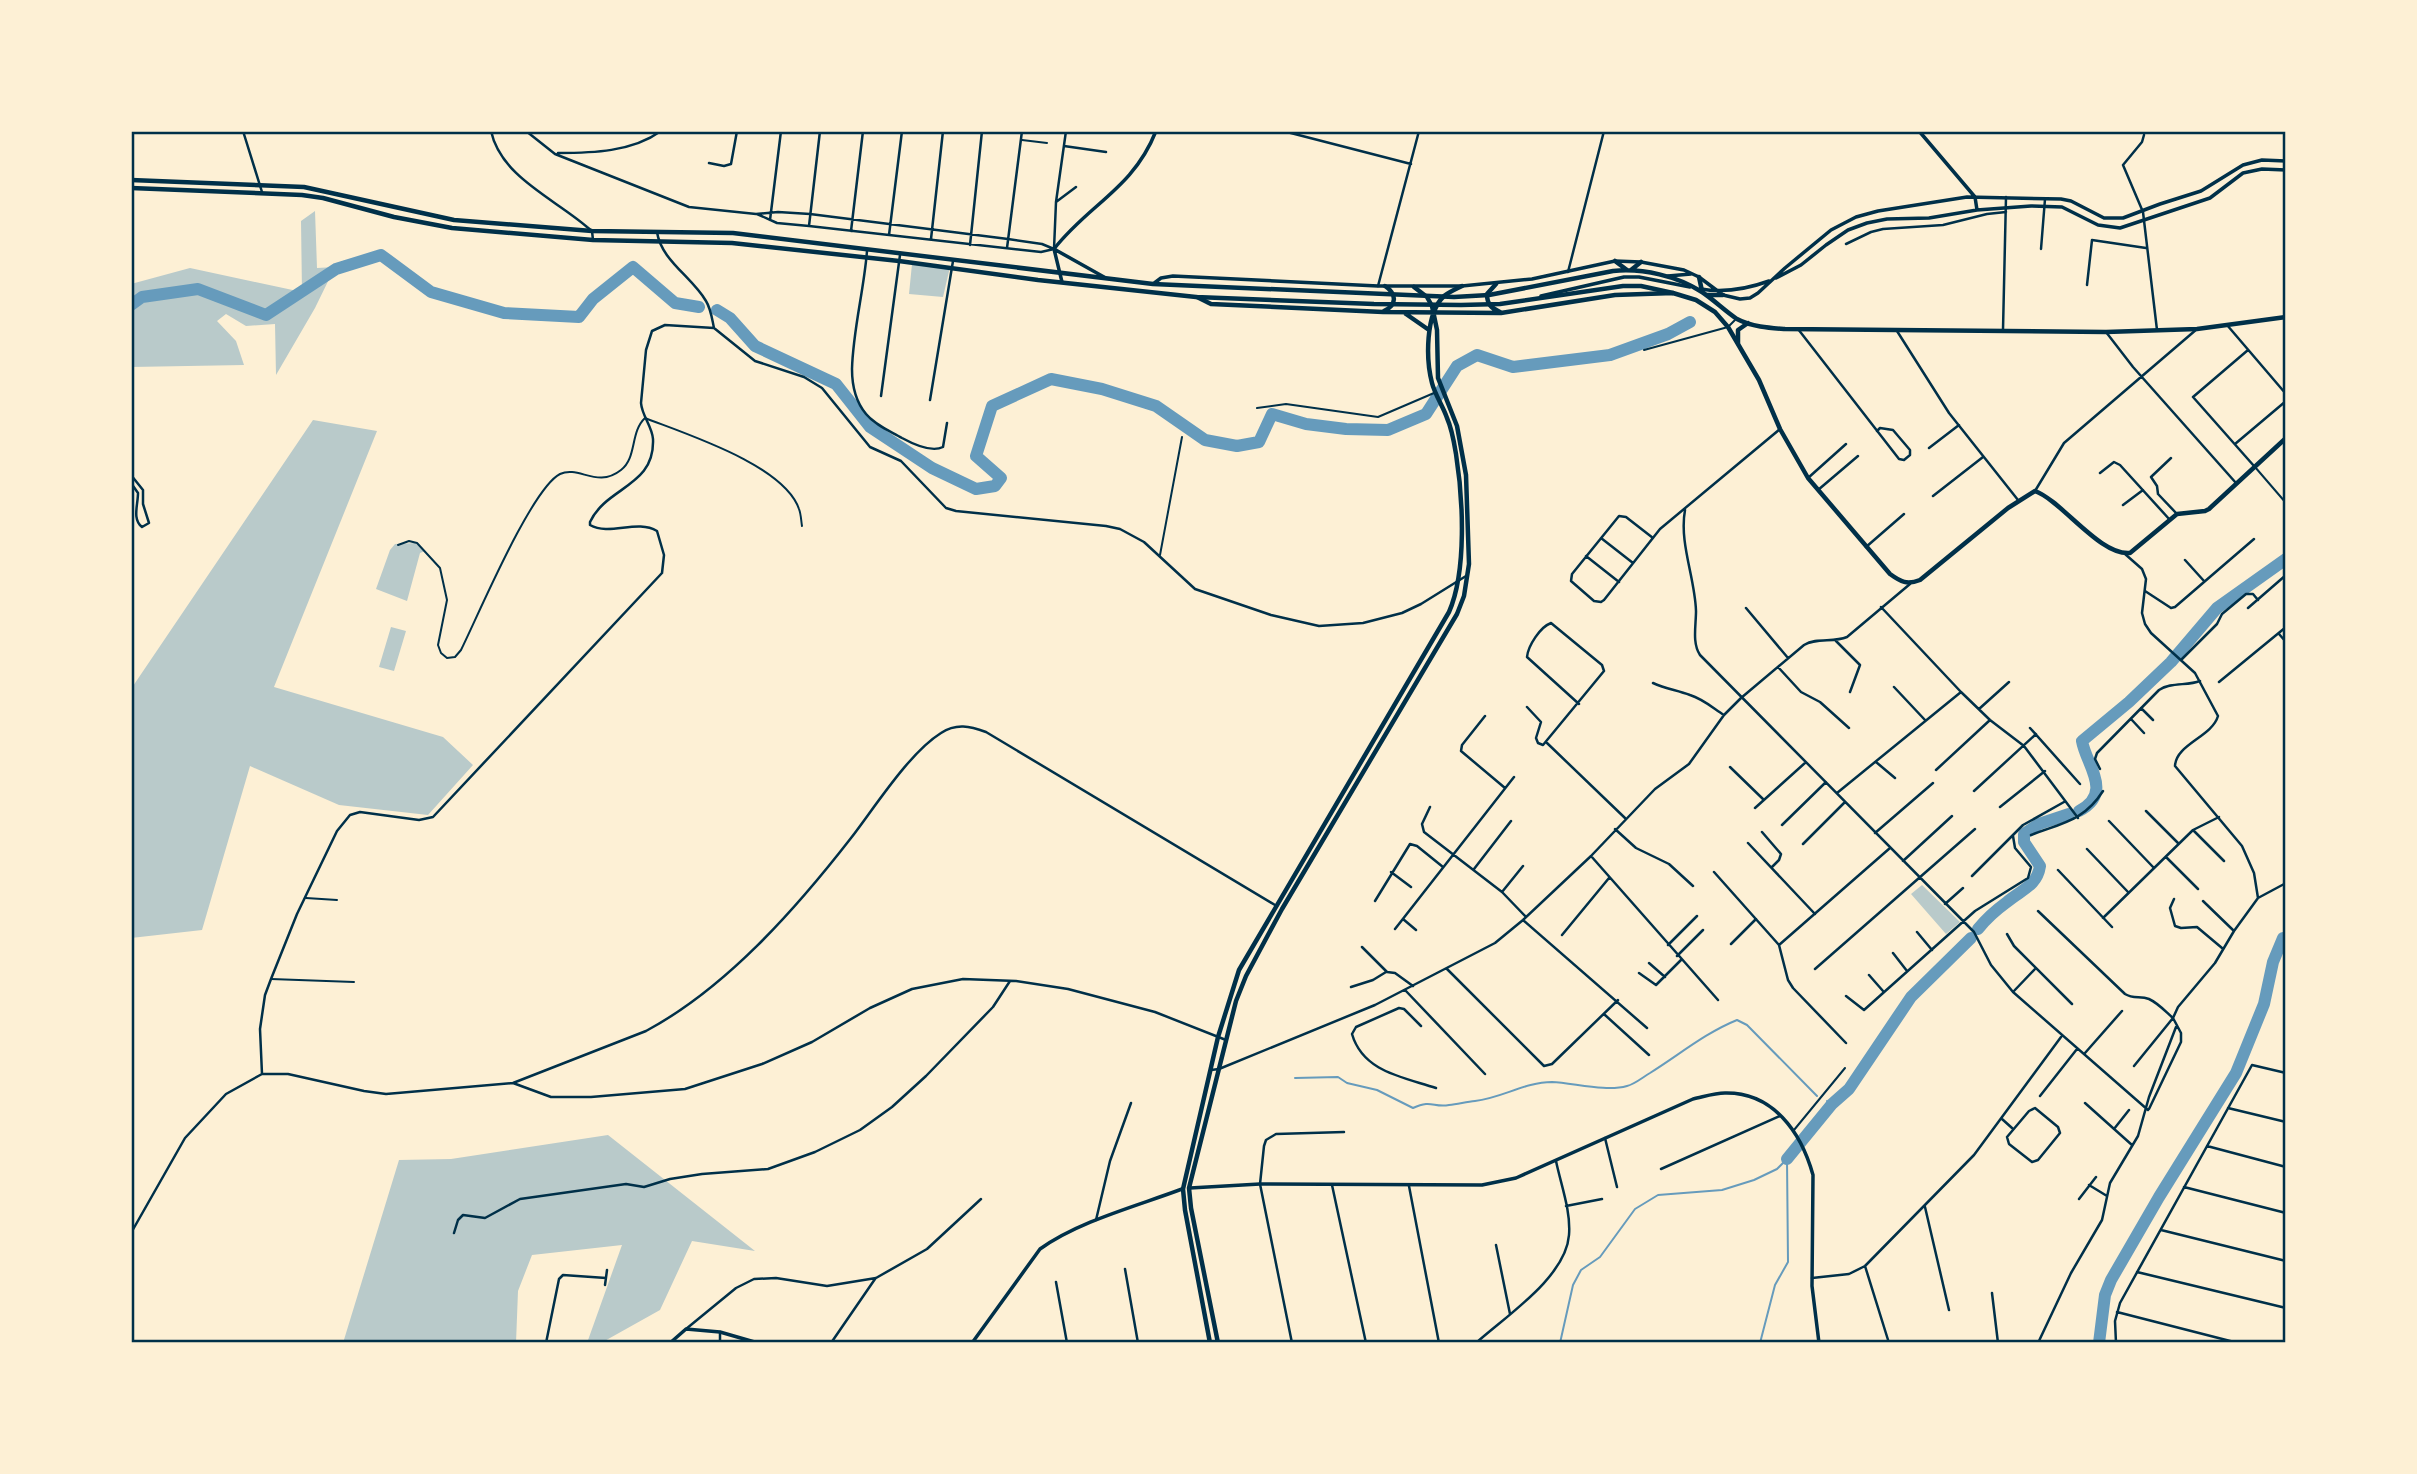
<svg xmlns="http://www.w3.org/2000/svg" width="2417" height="1474" font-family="Barlow,sans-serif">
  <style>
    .green { fill: #b9caca }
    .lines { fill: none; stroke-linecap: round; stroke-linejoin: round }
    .stream { stroke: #669bbc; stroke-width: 2 }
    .river { stroke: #669bbc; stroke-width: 12 }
    .service { stroke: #003049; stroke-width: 2 }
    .pedestrian { stroke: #003049; stroke-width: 2 }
    .minor { stroke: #003049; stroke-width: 2.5 }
    .tertiary { stroke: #003049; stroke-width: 3.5 }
    .secondary { stroke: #003049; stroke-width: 4.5 }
    .primary { stroke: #003049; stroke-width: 4.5 }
    .neatline { fill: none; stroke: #003049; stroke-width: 2.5 }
  </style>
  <rect width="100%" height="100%" fill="#fdf0d5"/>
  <path class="green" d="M315,211L317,268L335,267L315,308L276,375L275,324L246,326L226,314L217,321L236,341L244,365L131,367V284L190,268L302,292L301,221Z
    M912,264L950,267L943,297L909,294Z
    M313,420L377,431L274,687L443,737L473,765L428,815L339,805L250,766L202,930L131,938V689Z
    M415,543L425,551L420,553L407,601L376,589L390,550L395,544Z
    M391,627L406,631L394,671L379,667Z
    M1922,885L1960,922L1946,934L1911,894Z
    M608,1135L755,1251L692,1241L660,1310L601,1343H587L622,1245L532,1255L518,1291L516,1343H343L399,1160L451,1159Z"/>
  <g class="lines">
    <path class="stream" d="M1295,1078L1338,1077L1347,1083L1377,1090L1413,1108C1432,1099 1433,1108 1449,1105C1458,1104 1466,1102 1475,1101C1502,1098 1525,1082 1552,1082C1574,1083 1606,1092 1627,1086C1635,1084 1643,1077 1650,1073C1679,1055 1705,1033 1737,1020L1747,1025L1817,1096
      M1827,1101L1832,1104
      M1560,1343L1573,1285L1581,1270L1600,1257L1635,1209L1658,1195L1722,1190L1754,1180L1777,1169L1787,1159
      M1760,1343L1775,1285L1788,1262L1787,1160"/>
    <path class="river" d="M131,305L142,297L198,289L266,315L336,269L381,255L431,292L504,313L579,317L593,299L633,267L675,303L699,307
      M717,310L730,318L755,346L836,384L870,427L932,468L976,489L995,486L1001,478L976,456L992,406L1051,379L1102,389L1156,406L1205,440L1237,446L1259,442L1272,414L1306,424L1346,429L1388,430L1426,414L1457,366L1477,355L1513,367L1610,355L1668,334L1690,322
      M2079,811C2114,793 2086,765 2082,741L2129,702L2171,662L2217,608L2286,559
      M1978,929C1986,919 1996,910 2007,902C2021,890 2037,886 2040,866L2024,842V834L2039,824L2069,814
      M1787,1159L1832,1104L1849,1089L1911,997L1971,938
      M2099,1343L2105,1295L2111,1280L2159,1197L2236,1073L2264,1004L2273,962L2283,938"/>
    <path class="service" d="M1644,350L1728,327L1735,320
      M1257,408L1286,404L1378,417L1434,393
      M2255,467L2286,503
      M398,545L409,541L417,543L440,568L447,600L438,645L441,653L447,658L455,657L461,650C478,616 531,489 560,474C579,465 597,489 621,470C637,458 630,432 645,418C686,434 784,465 799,509C801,514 801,520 802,526
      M1160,555L1182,437
      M306,898L337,900
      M271,979L354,982
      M1794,1130L1845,1068"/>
    <path class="pedestrian" d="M1022,140L1047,143"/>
    <path class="minor" d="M243,131L262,192
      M491,131C501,177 555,199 587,227L592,231L593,240
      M526,131L555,154L689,207L756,214L778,212L810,214L1008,239L1042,244L1054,249
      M1283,131L1411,164
      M2144,135L2142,142L2123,165L2143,212L2157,330
      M1064,146L1106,152
      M558,153C592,153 632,152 661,131
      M709,163L724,166L731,164L737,131
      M1056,202L1076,187
      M757,214L777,223L809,226L1041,252L1054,249
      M770,220L781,131
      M809,226L820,131
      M851,231L863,131
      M657,232C661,260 692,277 706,301C711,309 712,319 714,328
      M889,235L902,131
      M931,239L943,131
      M1846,244L1871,232L1883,229L1943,225L1987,214L2006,212
      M970,245L982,131
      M1007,248L1022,131
      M1054,249L1056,202L1066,131
      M2041,249L2045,199
      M867,251C864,290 853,330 852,369C852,385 856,402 866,414C875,425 890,431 902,438C913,444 931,453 943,447L947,423
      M1568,272L1604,131
      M2087,285L2092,240L2146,248
      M1378,286L1419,131
      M2227,325L2286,394
      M1798,329L1899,459L1904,460L1910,455V450L1893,430L1880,428L1877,431
      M2003,330L2006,197
      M1897,331L1949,413L2018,500
      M2106,332L2133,367L2236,483
      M2248,350L2193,397L2254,466
      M881,396L900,255
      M930,400L953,261
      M2235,444L2286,401
      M1929,448L1959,425
      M2171,458L2151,477L2157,486L2158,494L2177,514
      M2100,473L2114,462L2120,465L2170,520
      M131,475L143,490V504L149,523L142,527C132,519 138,505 138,493L131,483
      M1808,478L1846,444
      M1818,490L1858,456
      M2035,491L2064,443L2197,329
      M1933,496L1983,457
      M2123,505L2143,490
      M1685,510C1679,543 1695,578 1696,611C1696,626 1692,643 1700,655L1974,932L1991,965L2013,992L2148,1110
      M1601,538L1633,563
      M1653,538L1626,517L1619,516L1572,574L1571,581L1594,601L1601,602L1604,600L1660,529L1780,429
      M1866,547L1904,514
      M2125,554L2142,569L2146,579L2142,613L2145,624L2151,633L2195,673L2218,716C2212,737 2176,744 2175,766L2242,846L2254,873L2258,898
      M1586,556L1619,582
      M2185,560L2204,581
      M2145,591L2171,608L2175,607L2254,539
      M1881,607L1961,692L1990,720L2024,746L2078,818
      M1746,608L1788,658
      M2248,608L2286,575
      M2279,634L2286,642
      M1836,641L1860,665L1850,692
      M2182,659L2217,624L2222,614L2246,594H2253L2258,600
      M1778,667L1801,692L1820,702L1849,728
      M2219,682L2286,627
      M1653,683C1666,689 1677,690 1690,695C1703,699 1713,708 1724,715
      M1894,687L1925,720
      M1527,707L1541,722L1536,738L1538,743L1543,745L1604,671L1602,665L1551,623C1540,627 1528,646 1527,657L1579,704
      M2141,708L2153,720
      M1979,709L2009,682
      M1485,716L1462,745L1461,751L1505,788
      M2131,719L2144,733
      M2030,728L2080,784
      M1547,743L1625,818
      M1876,762L1895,778
      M1730,767L1764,800
      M2100,769L2095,759L2097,753L2159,690C2171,682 2187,686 2200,681
      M1936,770L1990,720
      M1974,791L2036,734
      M1837,793L1961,692
      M1430,807L1422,824L1424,832L1502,892L1526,917
      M2000,807L2045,771
      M1755,808L1806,762
      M2146,811L2178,843
      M2109,821L2154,868
      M1782,825L1826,782
      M1615,829L1636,848L1669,864L1693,886
      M2193,830L2224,861
      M1762,832L1781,854L1779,860L1772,867
      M1875,833L1933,783
      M2031,835C2062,823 2084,821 2103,791
      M1748,843L1815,914
      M1803,844L1845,802
      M2087,849L2128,892
      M1591,856L1718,1000
      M2166,857L2198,889
      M1903,861L1952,816
      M1474,869L1511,821
      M2058,870L2112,927
      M1391,872L1411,887
      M1714,872L1779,945L1788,980L1793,988L1846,1043
      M1972,876L2023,825L2064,802
      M1502,892L1523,866
      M2174,899L2170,908L2175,926L2181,928L2197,927L2222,948
      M1375,901L1410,844L1417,846L1443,867
      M2203,901L2234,931
      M1945,904L1963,888
      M2038,911L2125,994C2133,999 2140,996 2149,999C2158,1003 2166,1012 2173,1018L2134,1066
      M2103,918L2193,830L2219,817
      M1403,919L1416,930
      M1523,920L1647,1028
      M1395,929L1514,777
      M1917,932L1932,950
      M2007,934L2014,946L2072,1004
      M1562,935L1609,878
      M1731,944L1756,919
      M1668,945L1697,916
      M1779,945L1890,848
      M1362,947L1387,972L1395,973L1413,986
      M1893,953L1907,971
      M1677,956L1703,930
      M1649,963L1665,977
      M1447,969L1544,1066L1552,1064L1618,1000
      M1815,969L1975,829
      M1639,973L1656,985L1681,960
      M1869,975L1883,991
      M1351,987L1373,980L1386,972
      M1405,990L1485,1074
      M2013,992L2035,969
      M1846,996L1864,1010L1975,911L2028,878L2031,867L2015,848L2013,836
      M1605,1015L1649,1055
      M1421,1026L1404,1009L1399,1008L1356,1027L1352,1034C1363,1072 1403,1077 1436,1088
      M2085,1053L2122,1011
      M1211,1070L1219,1069L1375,1005L1495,943L1523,920L1591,856L1655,789L1689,764L1724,715L1741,698L1804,645C1817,637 1833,643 1847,637L1910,584
      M262,1074L260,1029L265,995L271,979L297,914L337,831L350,815L360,812L419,820L433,817L662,573L664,555L657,531C637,519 610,536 590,525V522C607,486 655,487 653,439C652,426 642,416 641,403L646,350L652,331L665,325L714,328L755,361L804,377L822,388L870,447L901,461L946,508L956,511L1106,526L1120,529L1144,542L1195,589L1271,615L1319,626L1363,623L1402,613L1421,604L1466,576
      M513,1083L551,1097H591L685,1089L762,1064L812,1042L870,1008L912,989L963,979L1016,981L1068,989L1155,1012L1226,1040
      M2040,1096L2077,1049
      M2085,1103L2132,1145
      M2035,1108L2058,1127L2060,1133L2038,1160L2032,1162L2009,1144L2007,1137L2029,1111Z
      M2228,1108L2286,1122
      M2149,1109L2181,1042V1033L2173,1018L2178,1007L2215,963L2234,931L2258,898L2286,883
      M2002,1119L2012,1128
      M2114,1129L2129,1110
      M1605,1138L1617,1187
      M2207,1146L2286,1167
      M1661,1169L1780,1116
      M1332,1185L1366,1343
      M2089,1185L2107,1196
      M1409,1186L1439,1343
      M2184,1187L2286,1213
      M2079,1199L2096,1177
      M1566,1206L1602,1199
      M1925,1207L1949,1310
      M1096,1220L1110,1161L1131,1103
      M2161,1230L2286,1261
      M131,1233L185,1138L226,1094L262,1074H288L364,1091L386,1094L513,1083L646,1031C726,988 795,910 851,838C875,807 909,753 941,733C956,723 970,726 986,732L1275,905
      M454,1233L458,1220L463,1215L485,1218L520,1199L626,1184L644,1187L670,1179L702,1174L768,1169L815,1152L860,1130L892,1107L926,1076L993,1007L1010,981
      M1496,1245L1510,1314
      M1865,1266L1889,1343
      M1125,1269L1138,1343
      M2137,1272L2286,1308
      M1812,1278L1849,1274L1865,1266L1974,1155L2061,1037
      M1056,1282L1067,1343
      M605,1285L607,1270
      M1992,1293L1998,1343
      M2117,1312L2238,1343
      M686,1329L736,1288L754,1279L776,1278L827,1286L876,1278L927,1249L981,1199
      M720,1332V1343
      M546,1343L559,1279L563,1275L606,1278
      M831,1343L875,1279
      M1292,1343L1260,1184L1264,1146L1266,1140L1276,1134L1344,1132
      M1476,1343C1506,1316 1566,1277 1569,1235C1571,1211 1561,1185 1556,1161
      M2038,1343L2071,1273L2102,1220L2110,1183L2138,1136L2149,1097L2176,1027
      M2116,1343L2115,1321L2120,1303L2252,1065L2286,1073"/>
    <path class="tertiary" d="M1919,131L1975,197L1977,210
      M1054,249C1089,204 1133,189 1156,131
      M1054,249L1104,277
      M1054,249L1062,282
      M1668,276L1691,274
      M1776,278L1801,265L1826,245L1848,230L1867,223L1887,219L1929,218L1977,210L2031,206L2062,207L2098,225L2120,228L2210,198L2243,173L2262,169L2286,170
      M1153,284L1161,278L1173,276L1378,286H1462L1532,279L1615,261L1641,262L1684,270L1699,277L1723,295L1740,299L1750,298L1758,293L1785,268L1831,230L1856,217L1878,211L1967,197L2061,199L2071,201L2104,218H2123L2160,204L2201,191L2243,165L2262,160L2286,161
      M1701,289C1724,293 1747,289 1769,281
      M1541,296L1624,277H1639L1690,287
      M1190,1188L1260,1184L1482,1185L1516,1178L1693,1099C1703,1097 1714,1093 1725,1093C1773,1092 1801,1132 1813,1175L1812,1286L1819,1343
      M670,1343L686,1329L720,1332L758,1343
      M972,1343L1040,1249C1079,1221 1137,1206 1182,1189"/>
    <path class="secondary" d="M1496,284L1487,294C1487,304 1491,308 1500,312
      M1197,297L1211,304L1383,312L1501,313L1615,295L1673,293L1696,300L1715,312L1728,327L1759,380L1780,429L1808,478L1890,574C1901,582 1907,585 1920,580L2008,508L2035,491C2062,501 2100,556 2130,553L2177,514L2205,511L2209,509L2286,438
      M1384,311C1397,305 1397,294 1385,286
      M1406,314L1429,330
      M1210,1343L1185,1210L1183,1189L1218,1037L1239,970L1449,612C1467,571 1463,498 1456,454C1454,442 1452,429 1447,418C1443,406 1435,395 1432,383C1426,360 1425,314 1444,296C1449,292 1456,289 1462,286
      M1218,1343L1191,1208L1189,1188L1236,1001L1246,976L1282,909L1457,614L1464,596L1469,564L1466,475L1457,426L1438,378L1437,330L1432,306L1427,297L1414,287"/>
    <path class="primary" d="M131,180L304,187L454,220L592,231L733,233L1153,284L1454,297L1489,295L1613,271C1643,268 1677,276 1702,292C1714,300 1725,311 1737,319C1752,327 1770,328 1785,329L2106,332L2197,329L2286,317
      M131,188L302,195L323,198L394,217L452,228L593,240L732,243L899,261L1038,280L1196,297L1374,304L1461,305L1500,304L1623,286H1641L1673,293
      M1615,261L1627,270
      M1631,270L1641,262
      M1699,277L1702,291
      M1706,295H1723
      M1738,343V330L1748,323"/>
  </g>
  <rect width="2417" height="1474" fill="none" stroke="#fdf0d5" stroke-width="266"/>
  <rect x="133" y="133" width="2151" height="1208" class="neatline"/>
</svg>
